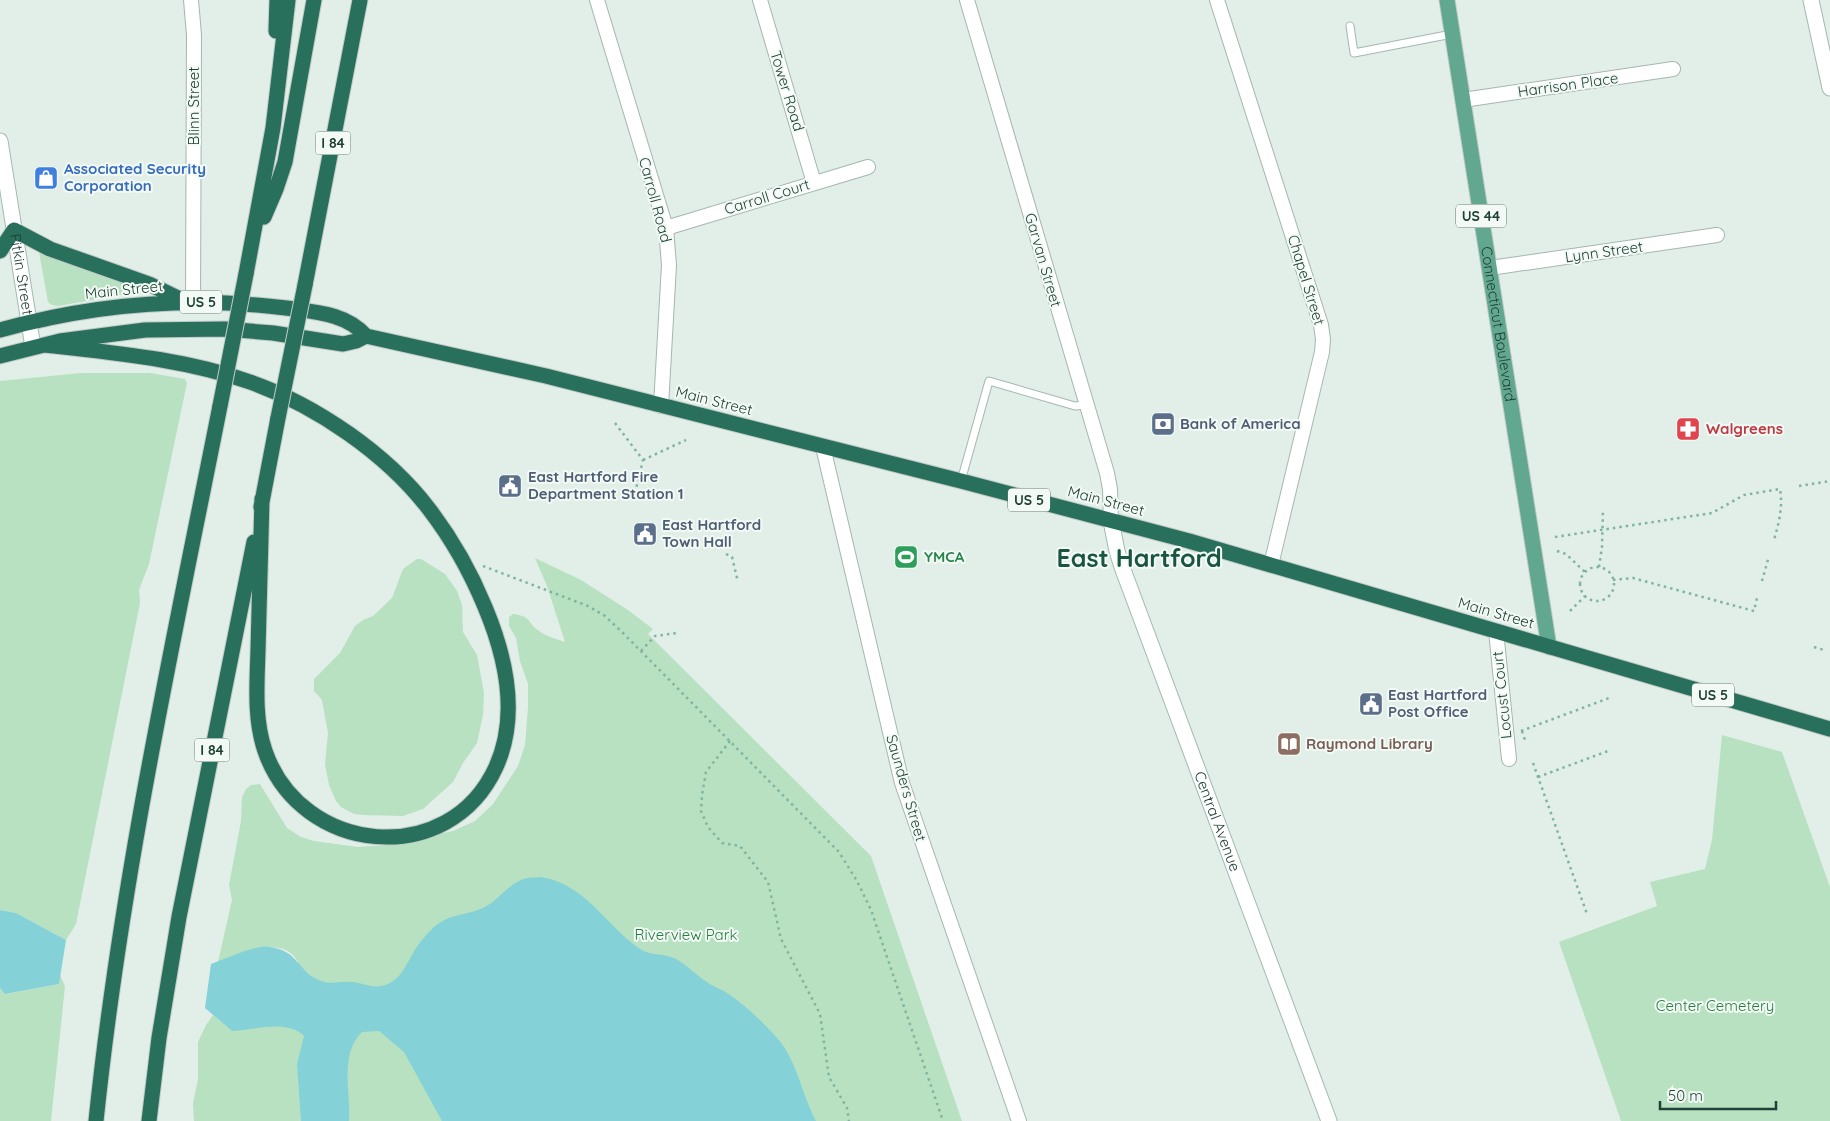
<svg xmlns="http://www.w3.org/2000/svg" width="1830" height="1121" font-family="Quicksand,sans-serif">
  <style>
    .green { fill: #b8e1c1 }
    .water { fill: #84d1d8 }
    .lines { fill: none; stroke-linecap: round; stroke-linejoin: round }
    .lane-casing { stroke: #a4b7af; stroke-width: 9 }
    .street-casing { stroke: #a4b7af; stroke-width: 16 }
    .secondary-casing { stroke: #9fbbaf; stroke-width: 17 }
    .primary-casing { stroke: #c1cac7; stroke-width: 17 }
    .highway-casing { stroke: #c1cac7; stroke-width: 17 }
    .path { stroke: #7fb5a0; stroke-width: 2.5; stroke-dasharray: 2.5 4; stroke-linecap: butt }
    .lane { stroke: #fff; stroke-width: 7 }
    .street { stroke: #fff; stroke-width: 14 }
    .secondary { stroke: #fff; stroke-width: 15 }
    .primary { stroke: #62a891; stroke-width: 15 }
    .highway { stroke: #28705c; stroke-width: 15 }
    .highway-bridge-casing { stroke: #c1cac7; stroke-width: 17; stroke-linecap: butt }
    .highway-bridge { stroke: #28705c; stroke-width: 15 }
    .labels { text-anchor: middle; stroke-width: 4; stroke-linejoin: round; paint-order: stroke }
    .shield { fill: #f3faf6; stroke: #5f7870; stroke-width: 1 }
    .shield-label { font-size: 14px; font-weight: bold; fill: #204136 }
    .street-label { font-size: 15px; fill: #204136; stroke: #f3faf6 }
    .shop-label { font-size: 15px; font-weight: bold; fill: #366cbe; stroke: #f3faf6; text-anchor: start }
    .service-label { font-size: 15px; font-weight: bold; fill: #4e5e75; stroke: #f3faf6; text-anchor: start }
    .health-label { font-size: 15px; font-weight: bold; fill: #be3a42; stroke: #f3faf6; text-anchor: start }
    .leisure-label { font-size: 15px; font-weight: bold; fill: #27864d; stroke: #f3faf6; text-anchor: start }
    .education-label { font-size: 15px; font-weight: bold; fill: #785e54; stroke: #f3faf6; text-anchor: start }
    .park-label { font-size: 15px; fill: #257c41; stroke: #f3faf6 }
    .town-label { font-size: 25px; font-weight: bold; fill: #195542; stroke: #f3faf6 }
  </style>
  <rect width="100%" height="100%" fill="#e2eee8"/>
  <path class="green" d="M39,252L130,285L133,287L134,291L131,293L58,306L52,305L48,302Z
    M81,373H150L185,379L187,383L149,564L139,590L140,603L76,924L66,940L16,913L0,910V381Z
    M535,558L581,580L628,610L653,629L648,634L871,856L962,1121H194L193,1103L198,1079V1042L206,1025L213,1015L232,1031L298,962C283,933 240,954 218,962L232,900L229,885L241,821L242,797L246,789L251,785L260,784L287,828L301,837L314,841L358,847L386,845L453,831L475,821L493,804L518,766L525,745L528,707V684L520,661L516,638L509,626V617L513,614C532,616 527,623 539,631C546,636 556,639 565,642L547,586Z
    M417,559H421L445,574L457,591L462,605L463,632L477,655L484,693L483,715L477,743L463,763L453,782L423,809L403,816L363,815L354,814L341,807L336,801L329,785L325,764L328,733L322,700L314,691V679L340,653L355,626L363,620L373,616L392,598L403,569Z
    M1722,735L1782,752L1830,887V1121H1621L1559,942L1657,906L1650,882L1705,869L1712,840Z
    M60,975L65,986L51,1121H0V988L6,994L59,984Z"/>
  <path class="water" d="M540,877C585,883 605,925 640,949C651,956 665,953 676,959C687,965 696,975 707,982C713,987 720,988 727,993C745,1005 763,1022 778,1039C797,1061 802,1095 816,1121H442L404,1052L379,1031L362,1032C339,1054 351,1093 349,1121H301L297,1064L304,1036L302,1034C282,1020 255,1030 232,1031L205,1008L211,964C226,959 254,945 269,947C299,950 298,973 321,981C332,985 340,981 351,982C361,982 371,988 381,986C398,983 404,969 412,955C417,945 425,936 433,928C451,912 465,917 485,907C498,900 507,886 521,880C526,877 534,878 540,877Z
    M0,910L16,913L66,940L59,984L5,994L0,988Z"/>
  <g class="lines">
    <defs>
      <path id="lane" d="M1350,26L1354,53L1452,34
        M961,481L989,381L1075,406L1086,405"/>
      <path id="street" d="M191,0L194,35L193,302
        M597,0L666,228L669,265L661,406
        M760,0L814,183
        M967,0L1107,473L1110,489L1111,521
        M1217,0L1321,325L1323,339L1322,352L1271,565
        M1463,100L1673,69
        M666,228L868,167
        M1490,268L1717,235
        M823,447L902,783L1019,1121
        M1496,631L1509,759"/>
      <g id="secondary">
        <path d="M1811,0L1830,88"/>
        <path id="s1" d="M0,141L33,347"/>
        <path id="s2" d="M1111,521L1117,551L1122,567L1329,1121"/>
      </g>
      <g id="primary">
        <path id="s3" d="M1447,0L1549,647"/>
      </g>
      <path id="highway" d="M276,31L277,0
        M264,217L276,189L285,162L314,0
        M0,251L14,230L50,249L149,284L184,301
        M246,274L273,128L288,0
        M305,285L360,0
        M0,330C94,304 189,296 286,308C315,312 346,313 366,336L546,376L961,481L1189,541L1830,729
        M45,345C114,353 185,359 250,382C316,405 387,454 429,509C452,539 471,573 485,607C506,657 519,716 496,767C449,870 301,855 265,751C254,719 257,684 258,651C259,600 261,549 262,499
        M0,356L60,341L145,330L225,329L273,333L343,344L356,341L366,336
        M261,507L278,418
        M96,1121C121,880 173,643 220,406
        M149,1121L159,1038L179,917L254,542"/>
    </defs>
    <use href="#lane" class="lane-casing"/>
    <use href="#street" class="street-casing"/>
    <use href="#secondary" class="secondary-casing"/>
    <use href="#primary" class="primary-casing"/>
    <use href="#highway" class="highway-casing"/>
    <path class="path" d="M615,423L643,460L636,489
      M643,460L686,440
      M1799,486L1830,481
      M1555,537L1712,513L1744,495L1780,489C1783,508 1779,522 1774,540
      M684,541L698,545
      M1557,551L1566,554L1585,572
      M726,554L732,557L738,582
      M483,566L588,606L605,616L624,634L839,852L857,881L871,910L943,1121
      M1599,567L1602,547L1603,509
      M1580 584a17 17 0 1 1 34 0a17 17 0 1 1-34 0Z
      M1613,580L1633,578L1754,611L1757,598
      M1762,581L1769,556
      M1570,611L1585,596
      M1814,647L1824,650
      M641,651L655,636L677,633
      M1521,731L1609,698
      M1522,731L1526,743
      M730,741L706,772L702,795L701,811L708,827L722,843L740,846L768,882L781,939L820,1014L829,1077L847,1108L849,1121
      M1533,763L1587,914
      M1538,777L1608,751"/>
    <use href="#lane" class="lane"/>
    <use href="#street" class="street"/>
    <use href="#secondary" class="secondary"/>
    <use href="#primary" class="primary"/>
    <use href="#highway" class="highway"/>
    <defs>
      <path id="highway-bridge" d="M220,406L246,274
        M278,418L305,285"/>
    </defs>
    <use href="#highway-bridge" class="highway-bridge-casing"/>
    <use href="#highway-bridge" class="highway-bridge"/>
  </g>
  <defs>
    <symbol id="shop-square" viewBox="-11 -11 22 22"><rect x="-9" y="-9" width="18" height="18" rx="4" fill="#3f7fe0" stroke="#f3faf6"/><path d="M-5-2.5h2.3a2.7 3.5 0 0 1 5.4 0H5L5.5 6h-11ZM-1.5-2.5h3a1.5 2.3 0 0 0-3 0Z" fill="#fff"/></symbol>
    <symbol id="bank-square" viewBox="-11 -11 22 22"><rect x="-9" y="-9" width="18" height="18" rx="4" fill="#5c6f8a" stroke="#f3faf6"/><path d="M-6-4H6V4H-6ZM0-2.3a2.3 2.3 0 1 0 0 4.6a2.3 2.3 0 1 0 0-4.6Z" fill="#fff"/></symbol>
    <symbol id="pharmacy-square" viewBox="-11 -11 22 22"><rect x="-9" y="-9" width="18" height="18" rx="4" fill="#e0444e" stroke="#f3faf6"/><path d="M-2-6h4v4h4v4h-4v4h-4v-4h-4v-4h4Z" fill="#fff"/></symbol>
    <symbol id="civic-square" viewBox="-11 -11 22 22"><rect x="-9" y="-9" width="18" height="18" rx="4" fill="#5c6f8a" stroke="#f3faf6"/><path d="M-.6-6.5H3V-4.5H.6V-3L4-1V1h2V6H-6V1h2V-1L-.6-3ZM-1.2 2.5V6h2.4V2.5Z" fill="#fff"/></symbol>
    <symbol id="stadium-square" viewBox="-11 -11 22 22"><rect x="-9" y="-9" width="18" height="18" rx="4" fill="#2e9e5b" stroke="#f3faf6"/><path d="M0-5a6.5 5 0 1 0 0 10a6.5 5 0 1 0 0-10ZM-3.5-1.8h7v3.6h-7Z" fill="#fff"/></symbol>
    <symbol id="library-square" viewBox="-11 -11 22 22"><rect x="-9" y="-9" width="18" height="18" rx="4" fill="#8d6e63" stroke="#f3faf6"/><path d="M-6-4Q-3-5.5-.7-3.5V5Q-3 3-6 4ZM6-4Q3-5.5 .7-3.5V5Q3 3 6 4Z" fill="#fff"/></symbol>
  </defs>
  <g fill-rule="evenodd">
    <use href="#shop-square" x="32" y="164" width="28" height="28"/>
    <use href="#bank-square" x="1149" y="410" width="28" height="28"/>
    <use href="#pharmacy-square" x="1674" y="415" width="28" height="28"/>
    <use href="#civic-square" x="496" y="472" width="28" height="28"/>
    <use href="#civic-square" x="631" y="520" width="28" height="28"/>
    <use href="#stadium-square" x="892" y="543" width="28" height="28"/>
    <use href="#civic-square" x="1357" y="690" width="28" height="28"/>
    <use href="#library-square" x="1275" y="730" width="28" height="28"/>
  </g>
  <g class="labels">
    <g class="shield">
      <rect x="315.5" y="131.5" width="35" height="23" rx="4"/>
      <rect x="1456" y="204.5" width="50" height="23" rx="4"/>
      <rect x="180" y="290.5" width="42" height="23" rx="4"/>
      <rect x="1008" y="488.5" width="42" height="23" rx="4"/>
      <rect x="1692" y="683.5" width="42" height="23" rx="4"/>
      <rect x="194.5" y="738.5" width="35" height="23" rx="4"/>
    </g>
    <g class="shield-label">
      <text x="333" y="148">I 84</text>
      <text x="1481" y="221">US 44</text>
      <text x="201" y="307">US 5</text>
      <text x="1029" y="505">US 5</text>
      <text x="1713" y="700">US 5</text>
      <text x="212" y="755">I 84</text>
    </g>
    <g class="street-label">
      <text transform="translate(1568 85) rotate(-8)" y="5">Harrison Place</text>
      <text transform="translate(787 91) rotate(73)" y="5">Tower Road</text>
      <text transform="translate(194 106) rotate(-90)" y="5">Blinn Street</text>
      <text transform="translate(767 197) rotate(-17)" y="5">Carroll Court</text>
      <text transform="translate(655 200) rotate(75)" y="5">Carroll Road</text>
      <text transform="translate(1604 252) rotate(-8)" y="5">Lynn Street</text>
      <text transform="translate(1043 260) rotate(74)" y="5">Garvan Street</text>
      <text dy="5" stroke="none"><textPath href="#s1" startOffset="135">Pitkin Street</textPath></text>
      <text transform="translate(1306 280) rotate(73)" y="5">Chapel Street</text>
      <text transform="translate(124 290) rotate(-6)" y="5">Main Street</text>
      <text dy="5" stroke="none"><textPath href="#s3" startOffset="328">Connecticut Boulevard</textPath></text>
      <text transform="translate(714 401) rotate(14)" y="5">Main Street</text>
      <text transform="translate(1106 501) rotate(15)" y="5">Main Street</text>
      <text transform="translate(1496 613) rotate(16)" y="5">Main Street</text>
      <text transform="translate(1502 695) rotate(-96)" y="5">Locust Court</text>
      <text transform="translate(906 788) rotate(74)" y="5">Saunders Street</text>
      <text dy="5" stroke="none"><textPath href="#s2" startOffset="319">Central Avenue</textPath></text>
    </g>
    <g class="shop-label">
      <text x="64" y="174">Associated Security<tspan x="64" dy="17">Corporation</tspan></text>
    </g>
    <g class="service-label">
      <text x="1180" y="429">Bank of America</text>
      <text x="528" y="482">East Hartford Fire<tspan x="528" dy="17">Department Station 1</tspan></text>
      <text x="662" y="530">East Hartford<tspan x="662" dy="17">Town Hall</tspan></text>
      <text x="1388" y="700">East Hartford<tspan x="1388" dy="17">Post Office</tspan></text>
    </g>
    <g class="health-label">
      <text x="1706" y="434">Walgreens</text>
    </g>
    <g class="leisure-label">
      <text x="924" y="562">YMCA</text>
    </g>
    <g class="education-label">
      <text x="1306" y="749">Raymond Library</text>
    </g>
    <g class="park-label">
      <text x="686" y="940">Riverview Park</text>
      <text x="1715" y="1011">Center Cemetery</text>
    </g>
    <g class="town-label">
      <text x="1139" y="567">East Hartford</text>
    </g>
  </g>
  <path d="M1660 1101v8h116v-8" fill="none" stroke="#204136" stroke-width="2.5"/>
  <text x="1668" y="1101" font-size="15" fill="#204136" stroke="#f3faf6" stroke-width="4" paint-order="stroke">50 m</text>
</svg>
